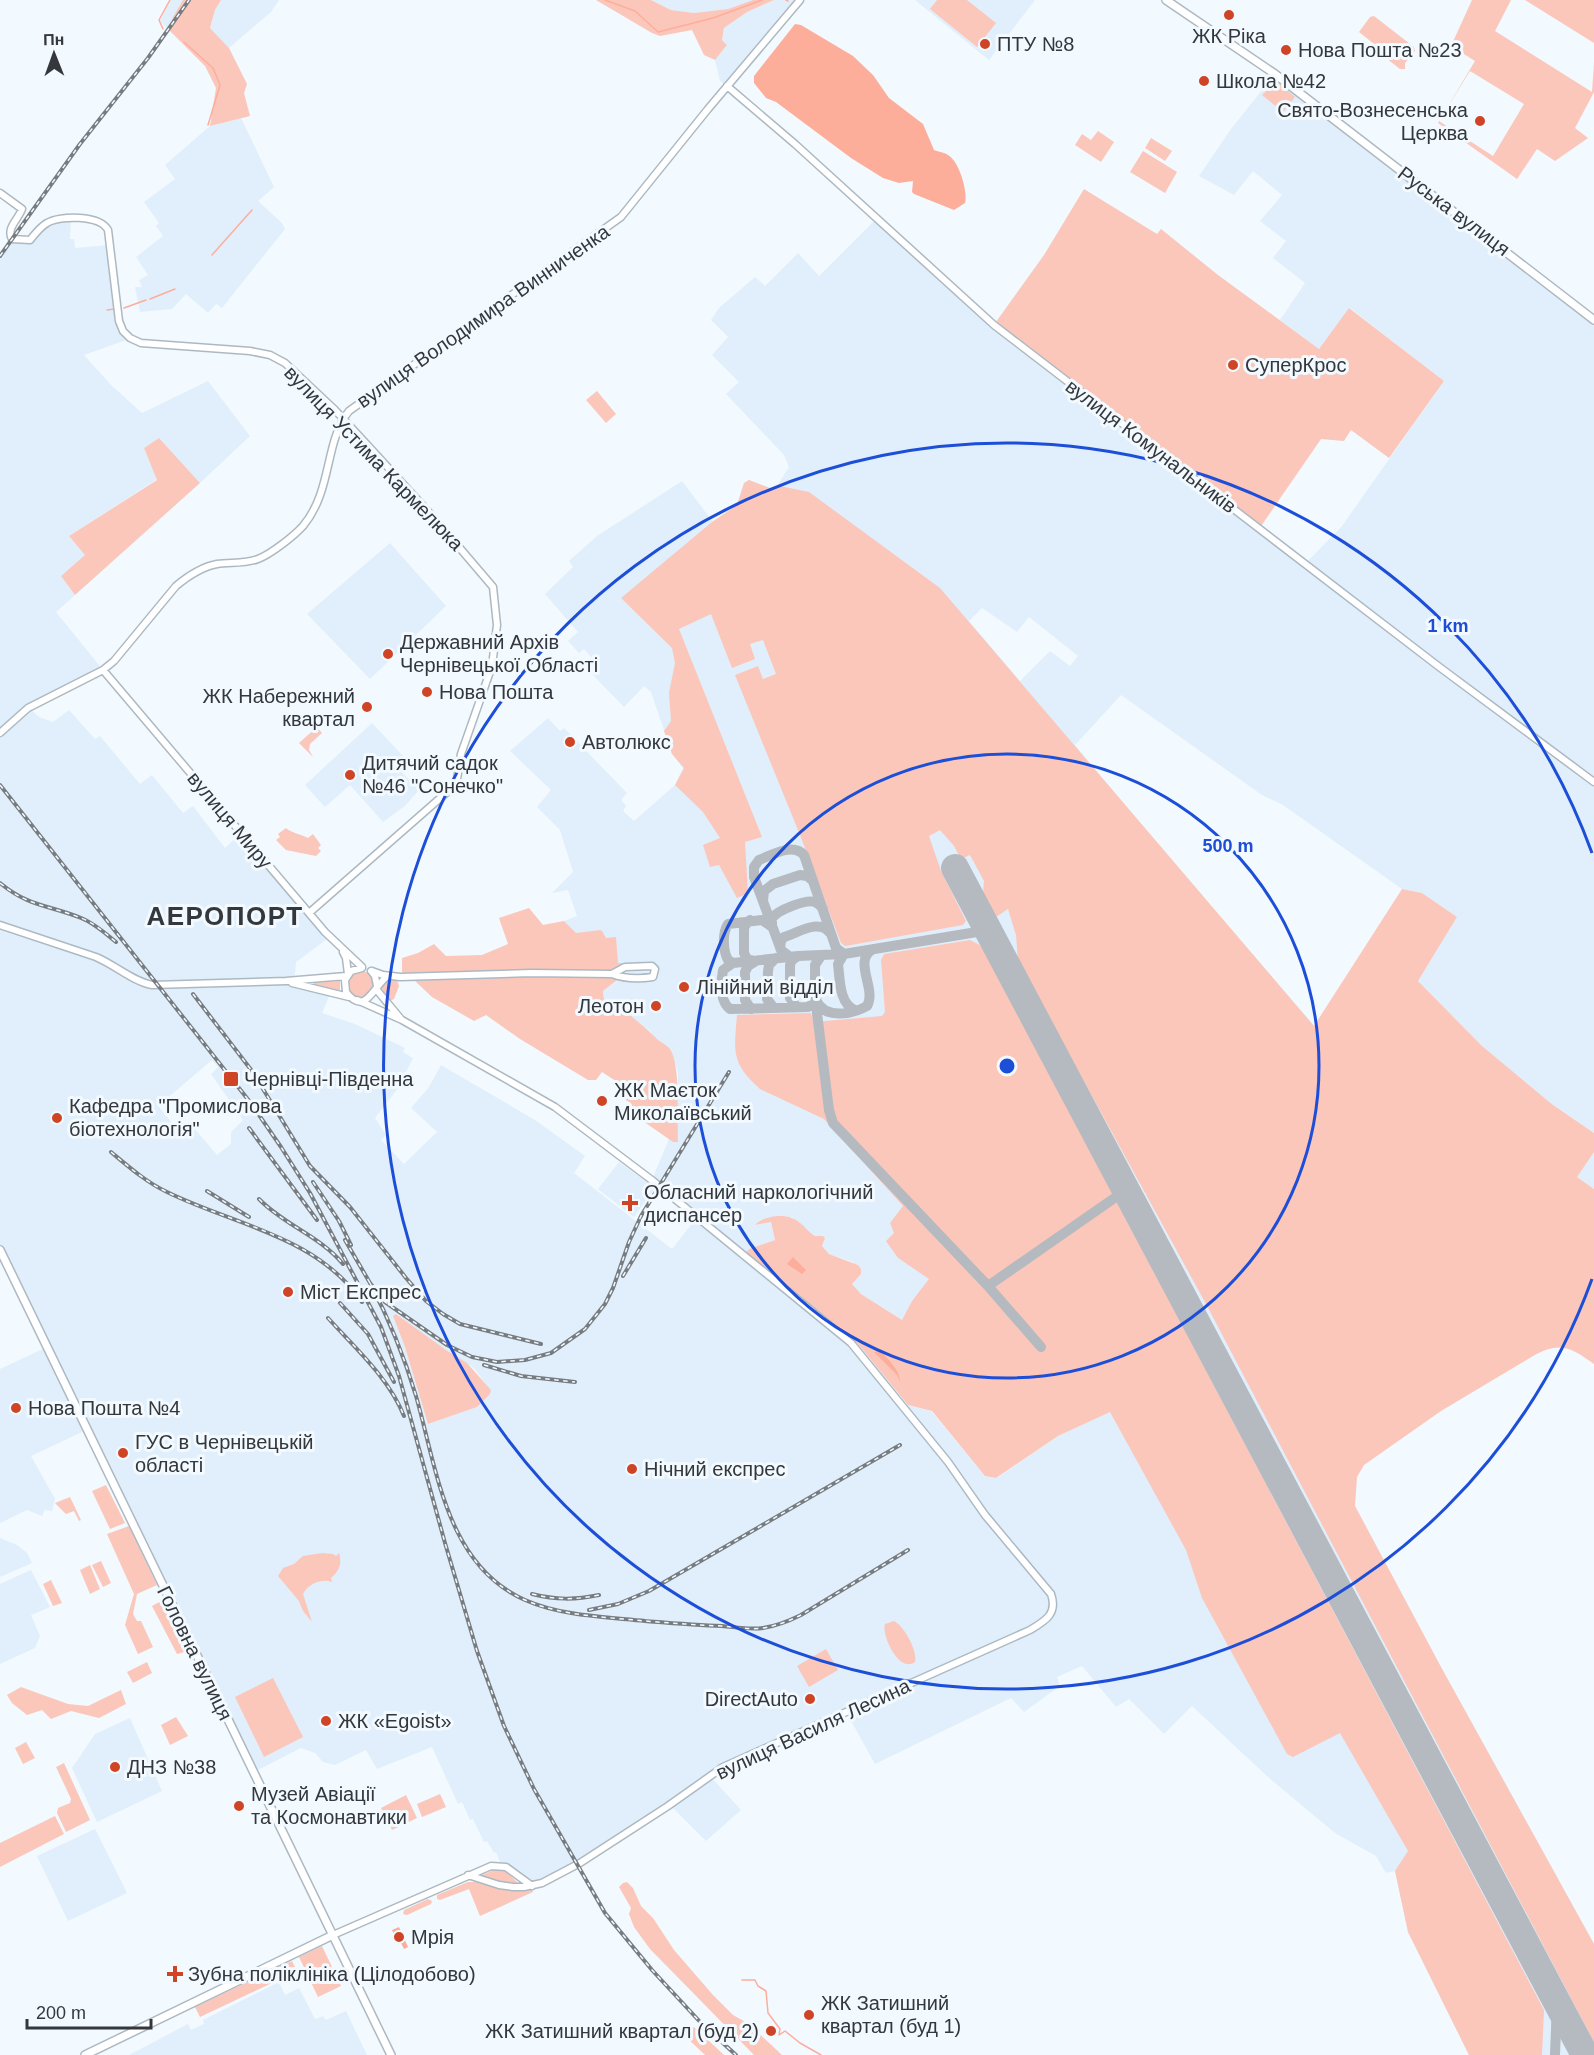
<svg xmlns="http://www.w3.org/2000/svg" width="1594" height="2055" font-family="Arial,sans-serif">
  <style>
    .built { fill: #e0effb; fill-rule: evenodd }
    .green { fill: #fbc7ba; fill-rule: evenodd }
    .water { fill: #fdae9b }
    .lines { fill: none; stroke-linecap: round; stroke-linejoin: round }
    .stream { stroke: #fdae9b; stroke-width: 1.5 }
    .taxiway { stroke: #b4bac0; stroke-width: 10 }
    .runway { stroke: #b4bac0; stroke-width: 28 }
    .secondary-casing { stroke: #adb9c2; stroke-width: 9 }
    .primary-casing { stroke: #adb9c2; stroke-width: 10 }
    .secondary { stroke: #fff; stroke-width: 6 }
    .primary { stroke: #fff; stroke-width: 7 }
    .rail-casing { stroke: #777c81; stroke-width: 4 }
    .rail { stroke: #f2f9ff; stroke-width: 1.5; stroke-dasharray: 4.5; stroke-linecap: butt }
    .ring { fill: none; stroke: #1d4ed8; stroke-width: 3 }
    .poi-dot { fill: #ce4425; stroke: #f2f9ff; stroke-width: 2 }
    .labels { text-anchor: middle; stroke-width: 6; stroke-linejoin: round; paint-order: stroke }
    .poi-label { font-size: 20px; fill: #34383c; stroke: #f2f9ff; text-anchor: start }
    .street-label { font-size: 20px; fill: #34383c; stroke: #f2f9ff }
    .district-label { font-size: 26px; font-weight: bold; letter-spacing: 1.5px; fill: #34383c; stroke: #f2f9ff }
    .centre { fill: #1d4ed8; stroke: #f2f9ff; stroke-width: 3 }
    .ring-label { font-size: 18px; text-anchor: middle; font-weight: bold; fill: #1d4ed8; stroke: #f2f9ff; stroke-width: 6; stroke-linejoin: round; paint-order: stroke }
  </style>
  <rect width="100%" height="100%" fill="#f2f9ff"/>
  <path class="built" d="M171,0H183L174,17L169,30L160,21Z
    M221,0H279L271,12L229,48L210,28L215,10Z
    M651,0H753L728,9L694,13L671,10Z
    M774,0H798L726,86L720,81L715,60L727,45L722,40L724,28L747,12Z
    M915,0H1035L989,60Z
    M1275,74L1594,318V1133L1553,1105L1482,1046L1418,981L1457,917L1422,893L1402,889L1283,805L1262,795L1121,695L1075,745L1182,873L1331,1045L1348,1243L1355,1506L1441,1667L1594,1944V2055H1469L1408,1932L1395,1871L1386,1873L1376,1856L1335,1833L1268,1777L1192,1706L1164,1734L1129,1699L1116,1707L1082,1666L1057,1677L1060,1686L1024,1712L1011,1698L875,1764L846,1712L710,1776L741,1810L706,1841L669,1804L560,1873L532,1886L500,1862L496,1852L494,1853L487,1841L484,1842L473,1819L470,1820L462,1802L458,1804L432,1747L377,1769L366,1750L335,1765L323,1762L315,1753L301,1748L254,1772L0,1248V259L12,239L27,240L48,223L71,219L70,239H74L75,248L109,245L118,321L129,339L84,355L111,385L142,413L208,381L250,436L200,483L159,438L144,448L157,479L69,536L86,555L61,576L75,595L56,612L103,670L29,708L39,717L53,722L69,710L95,739L100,736L140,784L152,775L183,813L193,806L225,848L241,833L331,936L296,962L294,983L330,994L322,1013L355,1024L405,1048L403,1052L413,1058L398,1088L375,1118L386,1135L381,1140L404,1164L437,1132L411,1108L429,1087L441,1065L535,1120L585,1156L574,1173L672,1249L700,1213L653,1177L669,1139L673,1142H678V1072L671,1050L655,1038L650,1031L629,1016L613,1000H604L603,991L619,980L607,964L600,930L576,933L564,921L577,916L568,890L552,893L573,872L560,830L537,807L551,790L510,751L548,718L560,731L564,728L627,793L621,800L626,806L623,811L634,821L675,785L683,768L672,754L651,692L644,686L624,707L590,672L598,665L584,649L579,653L568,641L578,632L545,594L573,567L569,561L597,536L682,481L713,522L737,505L744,483L749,480L768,488L777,486L789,467L784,455L726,394L739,382L712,355L728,337L711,320L719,308L755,277L765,286L798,253L819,276L875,220L993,326L1305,564L1342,526L1444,381L1350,308L1319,349L1280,320L1305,283L1273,258L1286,241L1260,221L1282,195L1253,171L1234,195L1199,176L1231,129ZM982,608L1017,632L1029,617L1078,656L1070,666L1050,651L1020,681L969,621ZM212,1060L218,1067L211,1074L243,1120L231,1132V1144L217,1155L189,1122L179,1131L158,1106ZM768,1217H792L815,1236H823L825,1238L822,1246L829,1254L853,1262L861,1274L852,1284L861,1294L902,1320L912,1301L930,1279L898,1258L894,1233L1109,1412L1058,1436L997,1478L985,1476L931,1411L907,1405L858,1344L795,1294L779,1278L746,1254L749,1249L775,1240L771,1222L756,1225ZM393,1316L474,1368L490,1390L477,1407L428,1424L405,1347Z
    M241,118L274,187L258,201L282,223L285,229L222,308L216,304L208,313L186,294L172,309L140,312L135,287H142L139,280L148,275L136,257L163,236L156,226L159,223L144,202L175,179L165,165L210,126Z
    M390,543L446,606L370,679L307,614Z
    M372,723L403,756L395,765L419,790L405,806L383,822L350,785L325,807L305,785Z
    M1594,1152V1189L1576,1177Z
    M619,1162L655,1188L634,1217L598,1189Z
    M45,1348L83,1429L82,1432L31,1456L55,1499L52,1511L45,1510L42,1516L27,1510L0,1523V1369Z
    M0,1538L17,1545L27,1553L32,1563L0,1577Z
    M31,1570L50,1607L31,1615L40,1636L35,1648L0,1664V1584Z
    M130,1718L162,1791L97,1822L72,1768L95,1734Z
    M95,1829L127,1893L68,1921L37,1856Z
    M279,1982L285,1995L299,1988L315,2019L323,2016L326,2020L346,2011L367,2055H129L188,2024L191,2030L197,2027L204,2024L203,2020Z"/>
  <path class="green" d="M183,0H221L215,10L210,28L229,48L247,84L244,93L250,116L210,126L216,88L205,66L169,30L173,17Z
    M596,0H651L671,10L694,13L728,9L753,0H774L747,12L724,28L722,40L727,45L715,60L704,55L692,30L660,36L652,33Z
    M937,0H967L996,23L977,47L930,9Z
    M1472,0H1511L1495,31L1592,92L1594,63V92L1575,128L1588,138L1555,161L1537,149L1517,179L1438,123L1475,61L1451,46ZM1470,71L1524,104L1493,156L1439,121Z
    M1525,0H1594V43Z
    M1374,16L1414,47L1415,51L1405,63V69H1400L1382,55L1384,52L1359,32L1370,17Z
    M1276,81L1295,97L1283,112L1262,95Z
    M1098,131L1114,142L1101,162L1075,145L1082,134L1091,140Z
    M1151,138L1172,151L1165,161L1145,148Z
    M1143,151L1177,172L1165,193L1130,172Z
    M1084,189L1157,234L1161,229L1218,275L1319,349L1349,308L1444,381L1389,458L1351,430L1344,441L1321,439L1259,529L993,326L1044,255Z
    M597,391L616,414L606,423L586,400Z
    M159,438L200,483L75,595L61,576L85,555L69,536L157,480L144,448Z
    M749,480L770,488L780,486L809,492L940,588L1314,1026L1402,889L1422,893L1457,917L1418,981L1482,1046L1553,1105L1594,1133V1152L1577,1177L1594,1189V1364C1571,1347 1559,1341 1533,1356L1441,1411L1364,1465L1357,1477L1355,1506L1441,1667L1594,1944V2042L1206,1304L1018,961L1016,935L1008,909L996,917L983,894L984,881L970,855L961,859L954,846L940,830L929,836L941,871L966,921L963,925L851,945L845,946L841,943L800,835L735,675L758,666L763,679L776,674L763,640L750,644L755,659L732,668L711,614L679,629L762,837L745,842L748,893L737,898L719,865L710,867L703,845L720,838L703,812L675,785L684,768L672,754L664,731L671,721L669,693L675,663L672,648L621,598L712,522L737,505L744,483Z
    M317,727L322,733L310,744L309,750L313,757L299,743Z
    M286,828C291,833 301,834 308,838L313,834L321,845L318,848L321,851L316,856L286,850L276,840L280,837L278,834Z
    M529,908L543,925L564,921L576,933L600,930L602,931L606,938L616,937L618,963H624L625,966L613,972L620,978L603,991L604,1000H613C626,1013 642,1024 655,1037C659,1042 666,1044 670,1049C681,1065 677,1120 678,1142H673L627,1110L631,1103L622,1098L628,1089L602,1072L596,1080H588L520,1039L486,1015L474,1021L432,997L415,981L411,980L402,972V958L418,953L434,944L446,956L482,955L508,944L499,918Z
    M970,940L980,945L986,954L1544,2010L1542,2055H1469L1408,1932L1395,1871L1408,1851L1340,1733L1293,1757L1287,1754L1202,1598L1186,1550L1110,1412L1058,1436L996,1478L985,1476L932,1411L908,1405L858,1344L795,1294L779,1278L745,1254L749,1249L775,1240L771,1222L755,1225C763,1216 781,1214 792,1218C801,1221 807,1231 815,1236H823L825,1238L822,1246L829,1254L858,1265L861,1269V1274L852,1284L861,1294L902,1320L912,1301L929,1279L898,1258L886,1241L894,1233L890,1223L903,1206L824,1119L760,1089C731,1063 734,1052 737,1015L811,1013L814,1022L882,1016L885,1012L881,960L884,954Z
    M348 984a13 13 0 1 1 26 0a13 13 0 1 1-26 0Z
    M391,980H397L399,986L394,999L389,1001L381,987L384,981Z
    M340,981V992L314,986V983Z
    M396,1314L446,1350L467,1363L491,1390L490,1394L477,1407L428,1424L405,1347L393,1316Z
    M106,1485L125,1523L110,1529L92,1491Z
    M70,1497L81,1520L79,1521L74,1511L66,1514L55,1503Z
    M129,1526L157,1585L137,1594L133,1614L137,1621H141L153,1647L138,1654L125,1625L134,1594L107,1534Z
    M322,1553L333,1554L336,1556L339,1553C342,1563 340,1570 331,1578L332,1582C322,1578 308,1584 303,1594L312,1622L303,1611L299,1601L278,1576L283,1568L294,1564L303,1556Z
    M101,1561L111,1583L103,1587L92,1565Z
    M90,1565L100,1589L90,1594L80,1570Z
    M51,1580L62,1603L53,1606L43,1584Z
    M163,1600L189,1651L177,1654L152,1606Z
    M894,1621C904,1626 918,1651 915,1662C899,1674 881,1634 885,1624Z
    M826,1649L838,1670L809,1687L797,1666Z
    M147,1662L152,1673L133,1683L127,1672Z
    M273,1678L303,1737L264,1757L235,1697Z
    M21,1687L68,1704L88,1706L121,1690L126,1704L99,1718L71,1711L51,1719L42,1710L27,1715L12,1703L7,1695Z
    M176,1717L188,1736L170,1745L161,1725Z
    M26,1742L35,1758L23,1764L15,1748Z
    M64,1763L90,1820L66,1832L57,1813L58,1808L70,1803L71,1799L56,1767Z
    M440,1794L446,1807L422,1817L417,1804Z
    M406,1795L417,1818L392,1830L381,1808Z
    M55,1816L64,1834L0,1867V1843Z
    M496,1869L505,1870L520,1885L502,1883L480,1876Z
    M468,1882H476L506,1890H532L533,1892L480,1916L469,1889L440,1900L437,1899V1895Z
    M627,1882L633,1888L641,1906L653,1918L674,1950L713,1995L733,2015L749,2024L782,2055H754L650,1949L634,1927L629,1914L631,1908L619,1887L623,1883Z
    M428,1899L432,1901L431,1904L407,1915L403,1914L404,1910Z
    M322,1946L341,1986L318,1997L299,1957Z
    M292,1961L297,1971L200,2017L195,2007Z
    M694,2027L724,2055H705L685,2036Z"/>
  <path class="water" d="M795,24L801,25L853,56L873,75L889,98L923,124L934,150C939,152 944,152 948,155C959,161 968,191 965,203L954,210L914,194L912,192L913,181L899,183L883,178L851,158L776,102L766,98L754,83V76Z
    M793,1257L806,1270L802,1274L787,1264Z
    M880,1351C889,1360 900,1370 900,1382L897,1375L874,1352Z
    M399,1927L408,1947L404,1949L401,1943L398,1944L392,1930Z"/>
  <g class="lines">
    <path class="stream" d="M605,0L635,11L658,32L713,18L762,0
      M786,0L788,1
      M163,29L159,20L170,0
      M184,42L213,68L220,85L208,125
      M212,255L252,210
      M150,299L175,289
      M124,308L146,300
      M107,310L114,309
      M742,1980H755L758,1986L766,1991L768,2013L780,2029L779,2035L785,2031L800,2043L821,2055"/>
    <path class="taxiway" d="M763,901L764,891L773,884L800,875L807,876L813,881
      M981,916L983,927L977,932L988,933L994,940
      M750,920L744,927V953L747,959L754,961
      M772,926V918C778,910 806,899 815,902C820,904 820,906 823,909
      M780,948L781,941L784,937C798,933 819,918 830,933
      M821,956L815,965V997L829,1110L833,1123L988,1286L1041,1347
      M790,957L781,950L754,877V867L759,860C772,855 793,842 804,855L836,948L844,954L838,964C840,979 839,1004 855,1010
      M733,963L728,960C723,951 722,933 728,924L762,920L772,927
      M815,997L812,1004L808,1007L730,1009C719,1001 721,982 723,970L733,963L798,956L844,954L977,932
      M816,1000C824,1019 851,1015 867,1006C877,990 853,961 872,950
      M797,1007L790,998V965L792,960L798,956
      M774,1008L767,999L768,971L769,965L776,958
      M751,1009L745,1000V972L748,966L756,961
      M988,1286L1126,1190
      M1555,2055L1557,2002"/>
    <path class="runway" d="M955,868L1585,2055"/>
    <defs>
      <path id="secondary" d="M727,86L795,144L994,325L1438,666L1594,782
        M0,193L22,209C18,220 6,228 12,239L30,240C35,234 40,227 47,223C60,215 100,215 108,230L119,321L123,331L130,338L141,343L250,351L270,355L285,363L335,410L372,450L435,519L493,587L497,625L492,666L461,754L457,779L454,786L309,913
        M103,670L325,932L362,967
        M0,733L28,708L103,670L114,661L176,586C188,576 201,567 217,564C230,562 245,564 258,559C271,554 294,536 303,526C333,490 324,442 349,411L621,217L708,109L800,0
        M0,925L96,957C115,965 132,981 152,985L286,981L346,976
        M343,952L346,958L348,974
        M362,968L351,971L345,980L346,992C366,1018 374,984 388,976
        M371,971L375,976L377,986
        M372,971L383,975L400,977L531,973L612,974C625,979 639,979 653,977L655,969L652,966L625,967L612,974
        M292,983L349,997
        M376,989L400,1018
        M357,1000L402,1020L555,1107L653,1181L851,1343L948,1462L985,1515L1051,1594C1058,1614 1045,1621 1030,1630L723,1767L668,1806L580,1863L542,1883L524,1887H513L499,1885L468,1875
        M333,1935L491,1866L506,1867L532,1886"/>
      <path id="primary" d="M1166,0L1275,74L1594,320
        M0,1250L391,2055
        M85,2055L333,1935"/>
    </defs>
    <use href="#secondary" class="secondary-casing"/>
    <use href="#primary" class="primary-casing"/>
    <use href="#secondary" class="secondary"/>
    <use href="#primary" class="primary"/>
    <defs>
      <path id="rail" d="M0,256L80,144L148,58L189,0
        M0,785L250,1102L281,1147L310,1193L381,1327L399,1376L445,1543L477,1651L504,1726L534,1789L605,1913L652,1970L702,2024L736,2055
        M0,883C29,907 49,905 81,918C94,923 105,933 116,942
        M193,994L252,1071L310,1166L350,1207L406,1278L426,1301L443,1314L460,1324L541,1344
        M249,1128L317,1220
        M111,1152C129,1167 146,1182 167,1192C234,1225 317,1236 362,1302
        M313,1182L339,1221L351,1245
        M207,1191L249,1217
        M259,1199C284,1225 320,1236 343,1264
        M345,1240L370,1283L385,1302L447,1345L472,1357L497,1362L525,1360L551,1353L585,1329L605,1304L613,1288L629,1242L641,1216L729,1072
        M623,1276L646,1238
        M370,1283C389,1319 404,1356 416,1396C437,1469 446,1565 525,1600C561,1616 606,1617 645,1621C671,1623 696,1625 722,1626C735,1627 749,1630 763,1628C776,1626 789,1621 801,1615L908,1550
        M340,1303L368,1334L394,1382
        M328,1318C355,1348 389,1378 404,1416
        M484,1365L521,1376L575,1382
        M532,1594C556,1600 575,1600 599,1595
        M589,1610L618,1604L649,1591L900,1445"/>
    </defs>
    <use href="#rail" class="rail-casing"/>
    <use href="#rail" class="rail"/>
  </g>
  <g class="ring">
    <circle cx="1007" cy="1066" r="312"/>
    <path d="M1592 1279A623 623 0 1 1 1592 853"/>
  </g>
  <g class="poi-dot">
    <circle cx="1229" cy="15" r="6"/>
    <circle cx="985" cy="44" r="6"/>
    <circle cx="1286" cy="50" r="6"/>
    <circle cx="1204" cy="81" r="6"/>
    <circle cx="1480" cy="121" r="6"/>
    <circle cx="1233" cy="365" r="6"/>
    <circle cx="388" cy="654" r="6"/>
    <circle cx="427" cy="692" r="6"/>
    <circle cx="367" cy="707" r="6"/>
    <circle cx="570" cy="742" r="6"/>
    <circle cx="350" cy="775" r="6"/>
    <circle cx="684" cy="987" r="6"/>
    <circle cx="656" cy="1006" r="6"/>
    <rect x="223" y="1071" width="16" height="16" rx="3"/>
    <circle cx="602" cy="1101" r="6"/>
    <circle cx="57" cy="1118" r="6"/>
    <path d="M627 1194h6v6h6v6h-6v6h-6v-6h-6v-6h6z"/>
    <circle cx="288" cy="1292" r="6"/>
    <circle cx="16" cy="1408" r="6"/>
    <circle cx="123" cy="1453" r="6"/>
    <circle cx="632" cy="1469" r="6"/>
    <circle cx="810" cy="1699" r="6"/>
    <circle cx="326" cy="1721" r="6"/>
    <circle cx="115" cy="1767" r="6"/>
    <circle cx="239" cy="1806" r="6"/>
    <circle cx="399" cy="1937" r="6"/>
    <path d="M172 1965h6v6h6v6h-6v6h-6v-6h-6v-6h6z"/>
    <circle cx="809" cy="2015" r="6"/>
    <circle cx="771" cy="2031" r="6"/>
  </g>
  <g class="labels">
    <g class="poi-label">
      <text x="1229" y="43" text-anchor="middle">ЖК Ріка</text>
      <text x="997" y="51">ПТУ №8</text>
      <text x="1298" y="57">Нова Пошта №23</text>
      <text x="1216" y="88">Школа №42</text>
      <text x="1468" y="117" text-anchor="end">Свято-Вознесенська<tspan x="1468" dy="23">Церква</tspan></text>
      <text x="1245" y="372">СуперКрос</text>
      <text x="400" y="649">Державний Архів<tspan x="400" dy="23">Чернівецької Області</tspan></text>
      <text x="439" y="699">Нова Пошта</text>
      <text x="355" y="703" text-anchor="end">ЖК Набережний<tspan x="355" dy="23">квартал</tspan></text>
      <text x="582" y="749">Автолюкс</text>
      <text x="362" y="770">Дитячий садок<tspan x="362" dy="23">№46 "Сонечко"</tspan></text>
      <text x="696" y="994">Лінійний відділ</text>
      <text x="644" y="1013" text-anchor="end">Леотон</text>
      <text x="244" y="1086">Чернівці-Південна</text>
      <text x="614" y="1097">ЖК Маєток<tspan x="614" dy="23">Миколаївський</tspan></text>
      <text x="69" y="1113">Кафедра "Промислова<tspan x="69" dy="23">біотехнологія"</tspan></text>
      <text x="644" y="1199">Обласний наркологічний<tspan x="644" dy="23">диспансер</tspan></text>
      <text x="300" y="1299">Міст Експрес</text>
      <text x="28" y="1415">Нова Пошта №4</text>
      <text x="135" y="1449">ГУС в Чернівецькій<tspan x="135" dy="23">області</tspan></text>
      <text x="644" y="1476">Нічний експрес</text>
      <text x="798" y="1706" text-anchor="end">DirectAuto</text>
      <text x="338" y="1728">ЖК «Egoist»</text>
      <text x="127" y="1774">ДНЗ №38</text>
      <text x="251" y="1801">Музей Авіації<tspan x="251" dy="23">та Космонавтики</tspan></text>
      <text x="411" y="1944">Мрія</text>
      <text x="188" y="1981">Зубна поліклініка (Цілодобово)</text>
      <text x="821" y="2010">ЖК Затишний<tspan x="821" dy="23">квартал (буд 1)</tspan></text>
      <text x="759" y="2038" text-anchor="end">ЖК Затишний квартал (буд 2)</text>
    </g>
    <g class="street-label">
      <text transform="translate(1454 211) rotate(37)" y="7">Руська вулиця</text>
      <text transform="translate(483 316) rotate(-35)" y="7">вулиця Володимира Винниченка</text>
      <text transform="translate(1151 446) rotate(37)" y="7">вулиця Комунальників</text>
      <text transform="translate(374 458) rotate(46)" y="7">вулиця Устима Кармелюка</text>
      <text transform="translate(230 820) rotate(50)" y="7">вулиця Миру</text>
      <text transform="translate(195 1653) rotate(64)" y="7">Головна вулиця</text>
      <text transform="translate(813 1729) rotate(-25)" y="7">вулиця Василя Лесина</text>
    </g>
    <g class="district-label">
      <text x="225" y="925">АЕРОПОРТ</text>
    </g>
  </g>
  <circle cx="1007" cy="1066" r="9" class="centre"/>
  <g class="ring-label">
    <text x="1448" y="632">1 km</text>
    <text x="1228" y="852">500 m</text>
  </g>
  <g transform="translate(54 54) rotate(359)" stroke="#f2f9ff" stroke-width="4.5" paint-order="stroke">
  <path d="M0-4.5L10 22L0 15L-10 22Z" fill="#34383c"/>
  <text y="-9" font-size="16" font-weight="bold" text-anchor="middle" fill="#34383c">Пн</text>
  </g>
  <path d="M27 2019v9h124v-9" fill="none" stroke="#34383c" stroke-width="3"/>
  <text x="36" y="2019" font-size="18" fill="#34383c" stroke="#f2f9ff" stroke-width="4.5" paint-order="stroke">200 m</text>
</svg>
